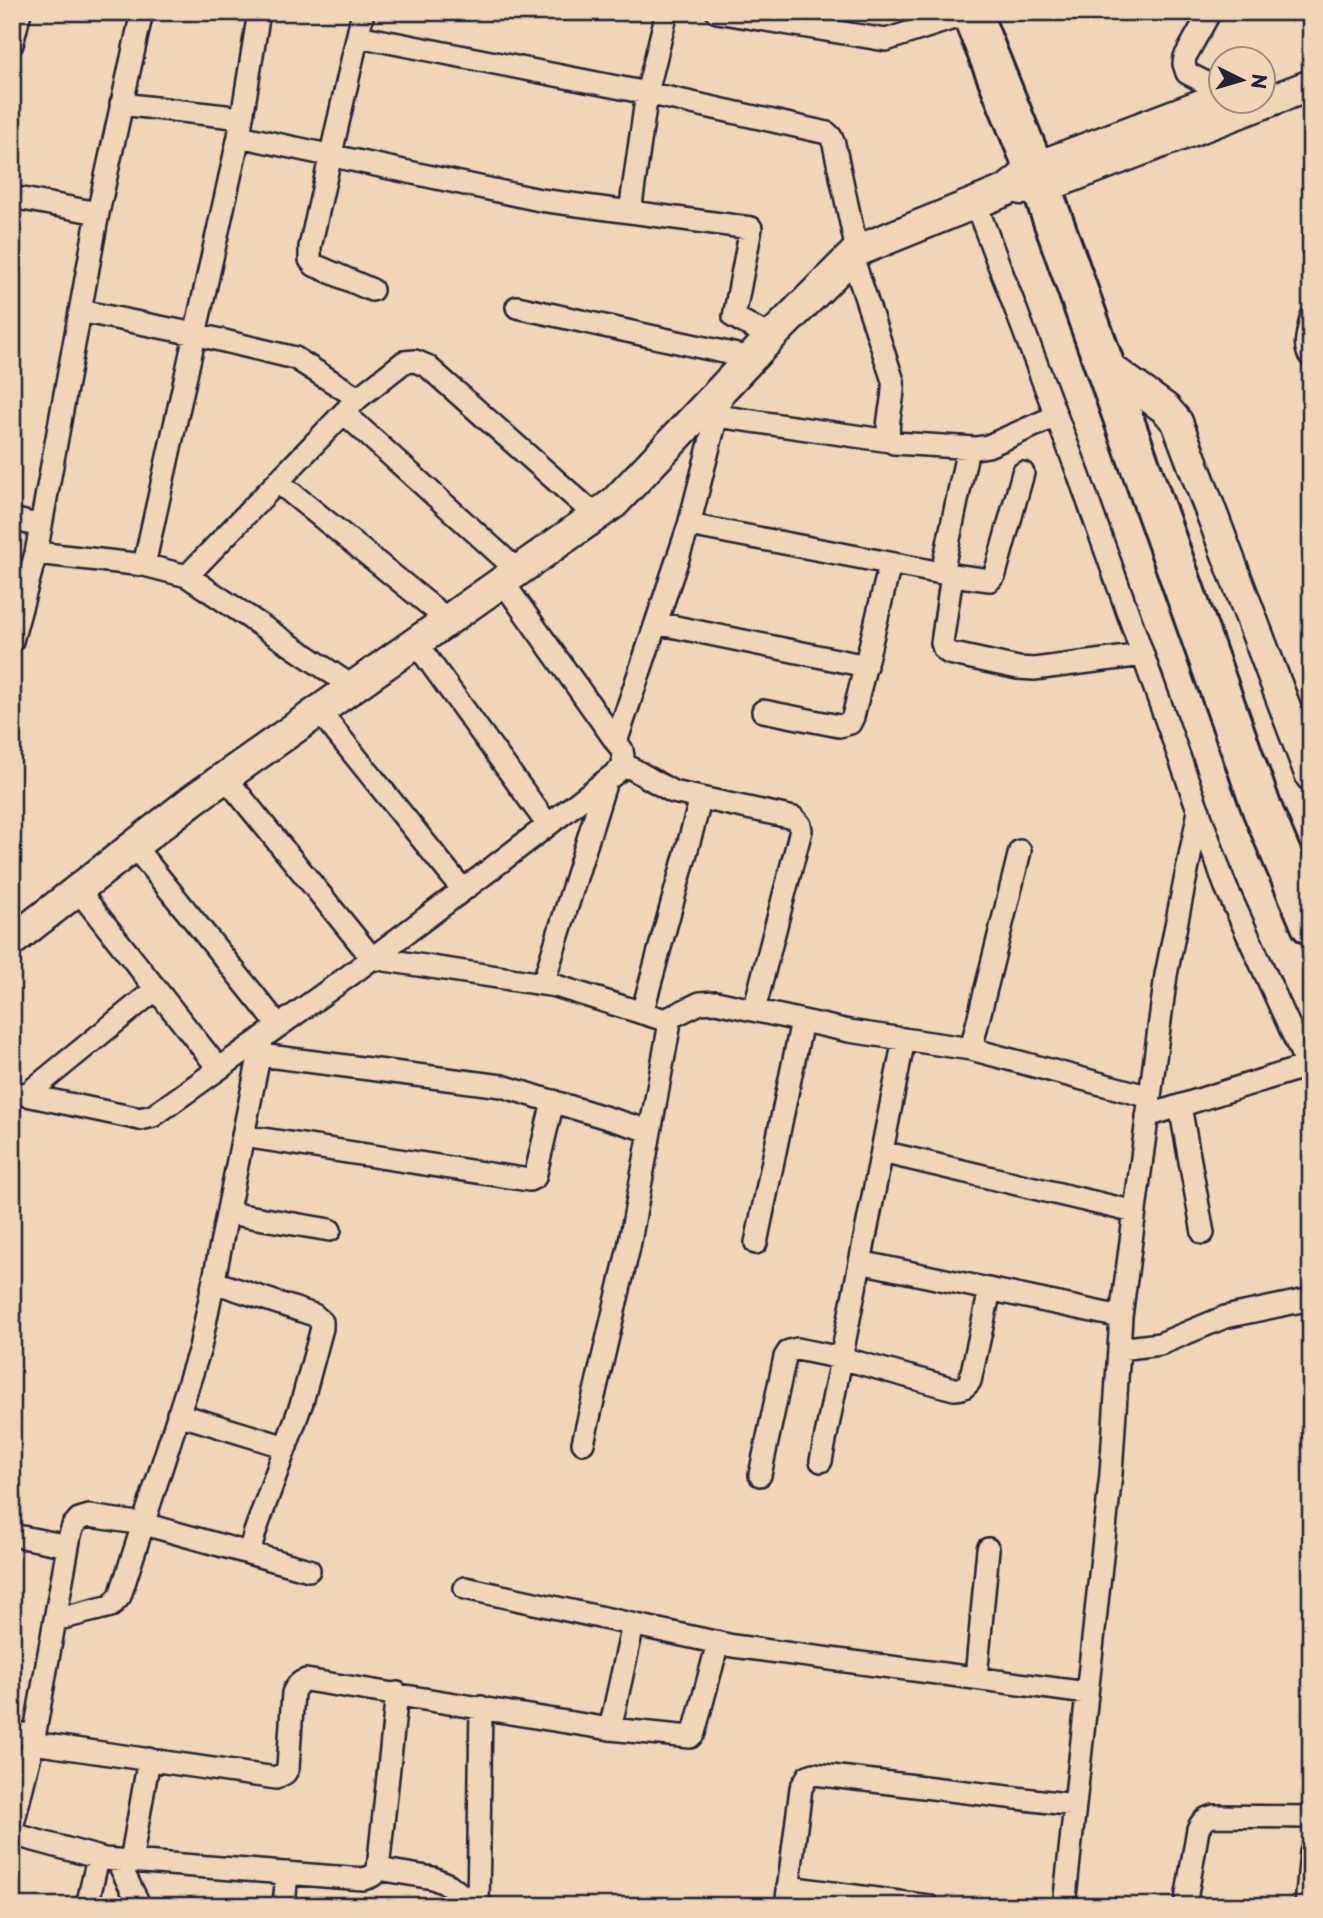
<svg xmlns="http://www.w3.org/2000/svg" width="1323" height="1918" font-family="'Playpen Sans',sans-serif">
  <style>
    .lines { fill: none; stroke-linecap: round; stroke-linejoin: round }
    .street-casing { stroke: #22223b; stroke-width: 26 }
    .secondary-casing { stroke: #22223b; stroke-width: 35 }
    .highway-casing { stroke: #22223b; stroke-width: 44 }
    .street { stroke: #f0d5b7; stroke-width: 21 }
    .secondary { stroke: #f0d5b7; stroke-width: 30 }
    .highway { stroke: #f0d5b7; stroke-width: 38 }
  </style>
  <rect width="100%" height="100%" fill="#f0d5b7"/>
  <filter id="ink" filterUnits="userSpaceOnUse"><feTurbulence type="fractalNoise" baseFrequency=".0143" numOctaves="2"/><feDisplacementMap in="SourceGraphic" scale="14" xChannelSelector="R" yChannelSelector="G"/><feConvolveMatrix kernelMatrix="1 2 1 2 8 2 1 2 1" color-interpolation-filters="sRGB"/></filter>
  <g filter="url(#ink)">
    <g class="lines">
      <defs>
        <path id="street" d="M259,12L239,136L540,200L751,228L734,317L771,337
          M363,12L310,247V260L314,265L372,290
          M717,12L886,40L973,12
          M1210,12L1185,57L1184,64L1187,73L1222,91
          M358,36L647,93L827,133L831,137L834,144L857,251
          M12,44L20,12
          M121,104L242,118
          M12,197L98,213L142,12
          M975,202L1078,473L1225,885L1311,1074
          M630,212L647,93L667,12
          M98,213L36,553L144,565L239,136
          M852,256L893,381C895,400 884,424 890,441L894,443L976,448L988,446L1056,416
          M517,307L751,358
          M80,311L195,334L295,358L358,398
          M1311,318C1309,331 1302,347 1311,357
          M344,413L518,571
          M717,416L890,441
          M278,482L448,620
          M12,519L41,526
          M689,525L952,575L990,580L995,574L1023,473
          M144,565L187,576L353,687
          M942,573L968,448
          M952,575L942,643L944,649L949,653L1018,668L1034,669L1143,655
          M187,576L358,398L404,362L415,361L427,366L596,516
          M656,623L866,666
          M12,641L36,553
          M416,643L548,825
          M319,711L463,890
          M763,711L839,726L850,723L853,717L890,564
          M616,742L689,525L724,388
          M624,764L673,792L794,818L800,825L801,830L754,1010
          M225,777L372,958L556,986L665,1020L668,1023L669,1028L629,1247L583,1443
          M134,846L279,1026
          M78,890L219,1069
          M543,984L606,781
          M642,1013L701,798
          M665,1020L700,1003L716,1002L849,1031L971,1049L1150,1097
          M971,1049L1020,851
          M260,1055L502,1086L650,1131
          M12,1092L140,1119L153,1116L350,975L487,872L621,769L624,764L622,750L503,582
          M26,1095L156,989
          M1180,1106L1203,1233
          M1147,1116L1307,1066
          M244,1136L529,1180L535,1177L553,1101
          M882,1152L1135,1212
          M228,1213L330,1230
          M756,1243L802,1021
          M860,1262L1121,1317
          M214,1282L314,1315L322,1322V1328L302,1402L255,1532L249,1553
          M1119,1349L1160,1344L1225,1317L1311,1299
          M178,1414L286,1447
          M821,1461L904,1039
          M760,1475L785,1357L789,1351L797,1349L841,1358L954,1389C962,1389 965,1388 970,1381L990,1290
          M12,1535L68,1546
          M465,1588L733,1646L1087,1693
          M55,1620L111,1606L120,1596L200,1348L263,1037
          M976,1678L988,1549
          M610,1729L633,1625
          M12,1732L34,1736
          M33,1743L276,1778L285,1773L288,1768L293,1693C296,1686 299,1682 306,1680L610,1729L690,1737L694,1733L718,1643
          M12,1828L33,1743L70,1535L73,1526L79,1519L89,1516L144,1524L309,1570
          M12,1834L104,1859L363,1879C371,1877 374,1876 378,1869L397,1693
          M117,1860L140,1906
          M131,1861L149,1759
          M378,1869L433,1878L449,1885L475,1906
          M788,1887L928,1906
          M87,1906L98,1858
          M284,1906L287,1873
          M478,1906L481,1707
          M786,1906L801,1788L808,1776L814,1774L1075,1805
          M1064,1906L1111,1474L1121,1317L1166,975L1199,811
          M1185,1906L1198,1829C1202,1821 1205,1818 1214,1816L1311,1817
          M1306,1906L1311,1852"/>
        <path id="secondary" d="M1021,189L1042,188L1311,85
          M1104,364L1166,409L1177,422L1311,776
          M12,941L194,799L614,503L771,337L857,251L1007,190L1034,168L1222,97"/>
        <path id="highway" d="M971,12L1038,178L1262,809L1311,925"/>
      </defs>
      <use href="#street" class="street-casing"/>
      <use href="#secondary" class="secondary-casing"/>
      <use href="#highway" class="highway-casing"/>
      <use href="#street" class="street"/>
      <use href="#secondary" class="secondary"/>
      <use href="#highway" class="highway"/>
    </g>
  </g>
  <rect width="1323" height="1918" fill="none" stroke="#f0d5b7" stroke-width="42"/>
  <rect x="21" y="21" width="1281" height="1876" fill="none" stroke="#22223b" stroke-width="2.5" filter="url(#ink)"/>
  <g transform="translate(1242 80) rotate(95)"><circle r="33" fill="#f0d5b7" stroke="#9e8d85" stroke-width="2"/>
  <path d="M0-5L12 26L0 18L-12 26Z" fill="#22223b"/>
  <text y="-10" font-size="19" font-weight="bold" text-anchor="middle" fill="#22223b">N</text>
  </g>
</svg>
